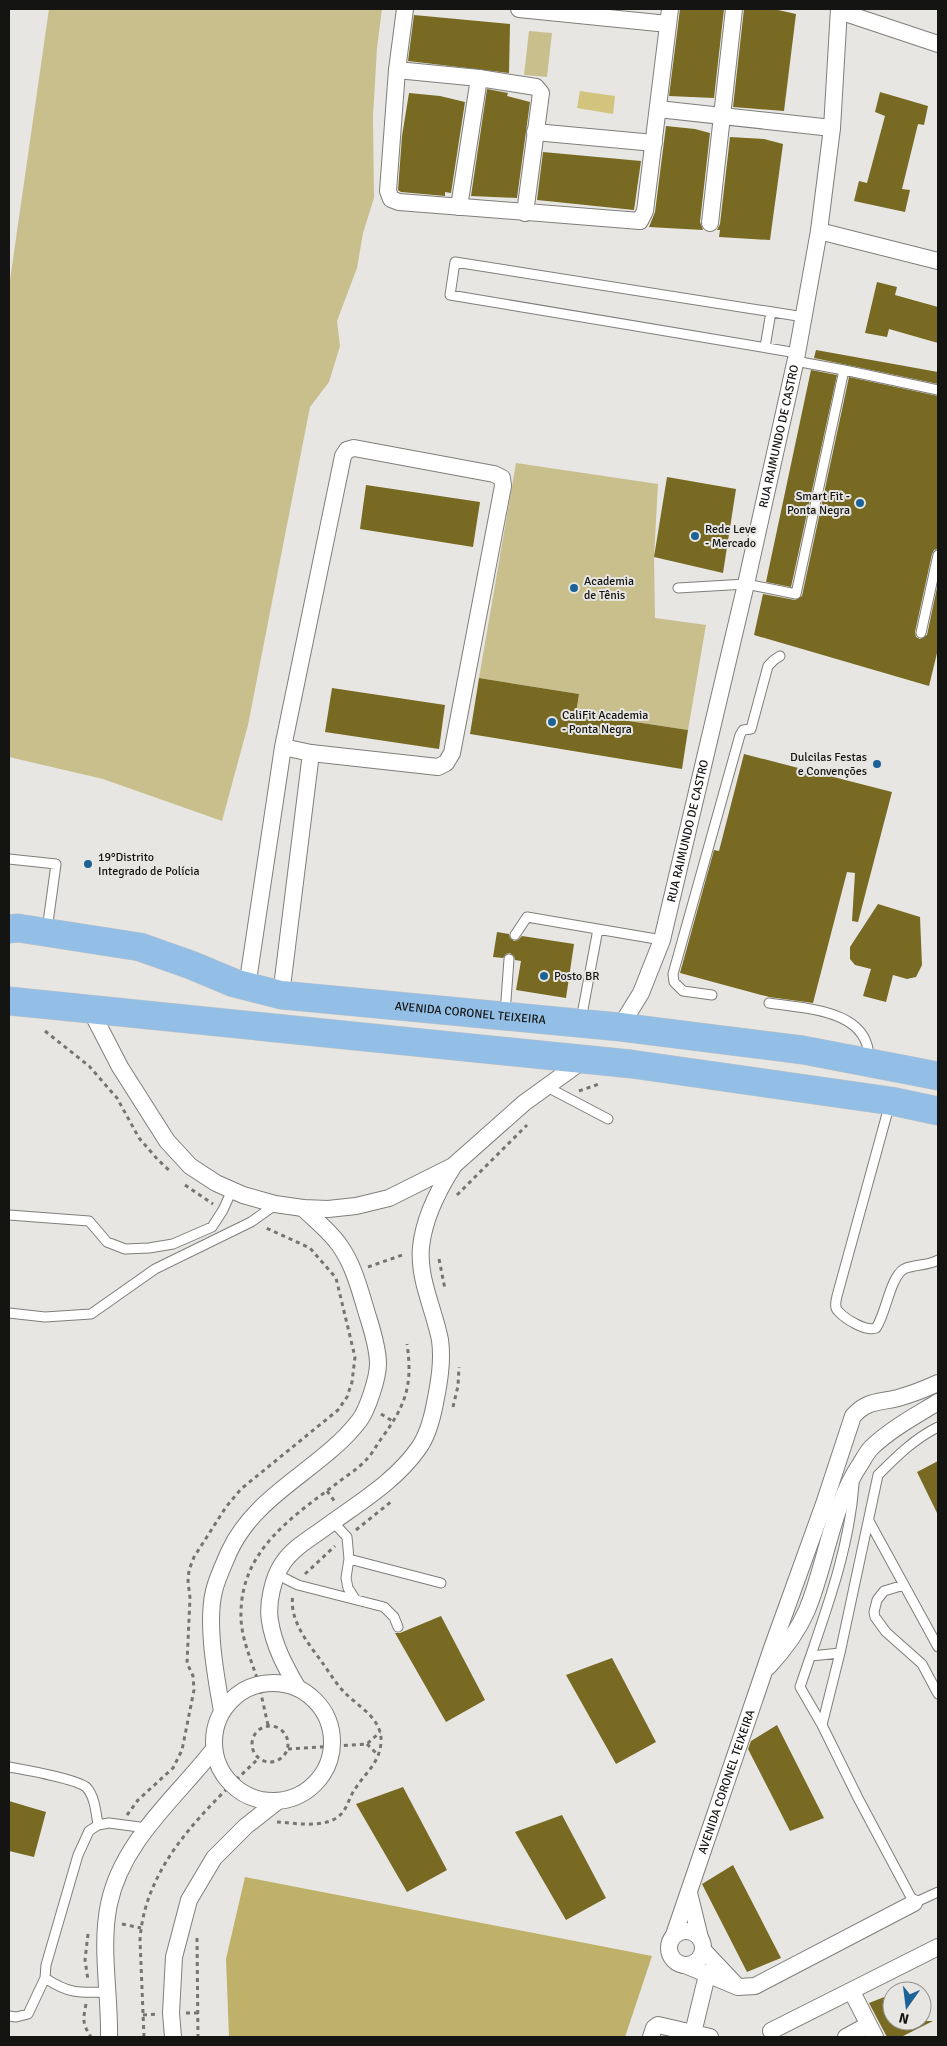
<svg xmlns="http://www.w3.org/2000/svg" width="947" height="2046" font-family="Signika,sans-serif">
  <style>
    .green { fill: #c9bf8d }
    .forest { fill: #bfb06a }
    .water { fill: #d3c47d }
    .building { fill: #786a22 }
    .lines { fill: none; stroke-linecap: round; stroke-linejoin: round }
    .service-casing { stroke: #7f7e7b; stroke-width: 11 }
    .minor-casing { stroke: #7f7e7b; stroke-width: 18 }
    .trunk-casing { stroke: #c2c2c1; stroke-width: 29 }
    .path { stroke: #757572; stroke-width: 3; stroke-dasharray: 4 4; stroke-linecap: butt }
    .service { stroke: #fff; stroke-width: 9 }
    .minor { stroke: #fff; stroke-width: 16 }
    .trunk { stroke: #93bfe6; stroke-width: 28 }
    .poi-dot { fill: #1c6297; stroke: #e7e6e3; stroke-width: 2 }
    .labels { text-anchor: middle; stroke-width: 4; stroke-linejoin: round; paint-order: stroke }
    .street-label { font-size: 12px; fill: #141412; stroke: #e7e6e3 }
    .poi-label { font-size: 12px; fill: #141412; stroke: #e7e6e3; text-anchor: start }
  </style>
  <rect width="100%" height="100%" fill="#e7e6e3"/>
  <path class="green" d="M49,9H382L377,48L373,116L374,198L363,233L357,268L337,321L340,346L329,382L310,407L248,725L222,821L103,779L9,757V287Z
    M529,31L552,33L547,77L524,75Z
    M516,463L658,484L654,557L655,618L706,625L688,730L576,713L579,694L479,678Z"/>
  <path class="forest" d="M245,1877L652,1956L625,2037H229L226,1959Z"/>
  <path class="water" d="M580,91L615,96L613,114L577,108Z"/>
  <path class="building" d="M680,9H724L714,98L669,96Z
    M744,9L778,10L796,14L784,111L733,107Z
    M414,15L510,24L509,73L408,61Z
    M487,89L508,93L507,96L530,102L517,198L471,196Z
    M880,92L928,106L924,125L918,124L902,189L910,190L905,212L854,201L859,181L867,183L885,116L875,112Z
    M409,93L440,96L465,102L451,193L445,192V196L401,192L398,190L402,136Z
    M666,126L695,129L710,133L700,222L703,230L649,227L655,212Z
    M730,137L764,139L783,144L770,240L719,237L720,230H717L720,224Z
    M543,152L641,161L634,210L537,200Z
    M877,282L897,287L895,295L938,307V343L889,329L887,337L865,333Z
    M816,350L938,372V384L814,358Z
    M811,370L837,375L791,587L766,582Z
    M849,377L938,396V549L934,550L932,554L915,632L916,637L920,639L927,635L938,583V649L929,686L754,635L763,594L795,600L802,596Z
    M667,477L736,489L723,573L654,557Z
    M366,485L480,502L473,547L360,529Z
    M479,678L579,694L576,713L688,730L682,769L470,734Z
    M332,688L445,705L439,749L325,732Z
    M744,754L892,792L858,922L852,921L855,873L847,872L813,1003L769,997L680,973L714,850L719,851Z
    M878,904L920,917L922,965L916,977L907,979L893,975L886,1002L863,996L871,969L855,965L850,959V947Z
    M497,932L509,934L510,938L514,941L518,940L522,936L574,944L566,998L516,990L521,961L515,960L514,956L510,953L506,954L503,958L493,957Z
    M938,1461V1515L917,1472Z
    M441,1616L485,1700L446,1722L395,1633H400Z
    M612,1658L656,1742L616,1764L566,1675Z
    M777,1725L824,1818L790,1831L748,1749L751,1741Z
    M403,1787L447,1870L407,1892L356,1804Z
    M9,1801L46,1812L34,1857L9,1851Z
    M562,1815L606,1898L566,1920L515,1832Z
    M733,1865L781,1958L747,1972L702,1884Z
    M892,1994V2021H933L901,2037H887L869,2003Z"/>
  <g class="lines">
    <defs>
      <path id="service" d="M765,347L771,312
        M797,353L450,295L455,262L804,317
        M844,370L938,390
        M678,588L746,584L796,594L844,370L795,361
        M921,633L938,555
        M9,859L56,864L47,930
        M515,935L527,917L662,940
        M712,995L683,991L674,982L673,974L740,735L743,730L751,729L768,666L774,660L780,656
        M769,1003C806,1009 870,1009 869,1060
        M505,1014L509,959
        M581,1020L598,929
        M547,1087L608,1119
        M890,1103L837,1296C836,1301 834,1307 838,1311C845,1319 866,1332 876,1328C886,1314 890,1277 904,1269C915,1264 928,1266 938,1260
        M9,1215L89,1221L107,1242L125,1249L149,1248L173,1244L212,1227L223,1210L232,1190
        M9,1313L45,1317L91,1314L155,1269L251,1222L275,1205
        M854,1484C849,1554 822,1621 800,1687L822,1725L858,1798L914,1903L938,1892
        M869,1521L938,1647
        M333,1522L347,1537L349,1559L346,1578L348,1588L355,1599
        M349,1559L441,1583
        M276,1574L298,1585L384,1607L394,1617L398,1627
        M904,1585L884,1591L877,1600L874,1612L875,1617L886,1632L922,1664L938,1694
        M811,1656L840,1653
        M822,1725L840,1653L878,1475C897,1456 914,1439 938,1427
        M9,1767C25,1770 74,1778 86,1787C95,1796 96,1813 98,1825
        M108,1992C79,1993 69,1994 45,1978L46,1965L78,1855L89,1831L98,1825L109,1823L147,1828
        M9,2016L16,2017L28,2014L45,1978"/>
      <g id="minor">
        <path d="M405,9L397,70L388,191L391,199L399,202L640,221L645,211L670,9"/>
        <path d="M519,9L668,24"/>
        <path d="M839,11L938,44"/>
        <path d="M397,70L479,78L536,87L541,93L525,213"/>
        <path d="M658,109L832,128"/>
        <path d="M535,132L654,143"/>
        <path d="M459,207L479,78"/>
        <path d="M710,223L734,9"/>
        <path d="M819,231L938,261"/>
        <path d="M247,987L283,747L343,456L347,450L354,448L494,474L502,478L503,486L452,753L446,763L438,767L311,753L283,747"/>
        <path d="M281,995L311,753"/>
        <path d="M90,1009L120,1067L167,1141L190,1166L216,1183L243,1195L275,1204L303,1208L328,1209L356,1206L389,1198L453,1166L524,1103L585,1059"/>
        <path id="s1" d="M620,1027L641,993L662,940L746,584L796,359L819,231L832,128L839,9"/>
        <path d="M768,1667C783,1651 798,1631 807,1610C827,1562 831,1507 861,1463C864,1458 867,1452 872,1447C891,1429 915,1416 938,1402"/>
        <circle cx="273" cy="1742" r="59"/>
        <path d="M297,1687C285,1666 274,1646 270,1621C267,1604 273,1577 283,1563C292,1549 309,1539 323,1529C355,1505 394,1483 418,1449C427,1437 432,1419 435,1403C439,1383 443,1361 440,1340C434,1309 418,1279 421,1247C424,1218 437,1192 453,1167"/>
        <path d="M222,1711C216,1678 206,1623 214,1591C217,1578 224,1564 229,1552C256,1493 321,1470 359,1421C367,1411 378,1378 378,1364C378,1350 373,1333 369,1320C361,1295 355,1267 340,1246C331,1232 315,1220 303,1208"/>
        <path d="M689,1893L700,1938"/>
        <circle cx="686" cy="1948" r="17"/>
        <path id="s2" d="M674,1935L772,1648L824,1504L853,1416C868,1400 878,1403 898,1398C912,1394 925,1389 938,1383"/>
        <path d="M703,1950L735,1984"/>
        <path d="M685,1965L738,1987L755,1986L914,1903"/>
        <path d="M707,1975L693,2033L710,2037"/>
        <path d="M852,1992L875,2037"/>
        <path d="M771,2031L938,1947"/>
        <path d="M109,2037C110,1994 100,1947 109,1904C122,1841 176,1798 214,1749"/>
        <path d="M173,2037L171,2013L174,1957L189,1900L214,1858L246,1826L278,1801"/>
        <path d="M651,2037L654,2028L658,2025L693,2033"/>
        <path d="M846,2037L868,2025"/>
      </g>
      <g id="trunk">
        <path id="s3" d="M9,929L18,928L140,947L191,965L234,983L281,995L620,1027L803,1050L938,1076"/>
        <path d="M9,1001L631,1064L891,1101L938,1111"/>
      </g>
    </defs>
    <use href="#service" class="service-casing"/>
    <use href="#minor" class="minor-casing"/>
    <use href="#trunk" class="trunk-casing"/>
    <path class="path" d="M45,1031L89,1066L117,1098L139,1138L158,1160L171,1172
      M579,1091L599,1084
      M185,1185L213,1204
      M457,1195L527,1125
      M439,1259L445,1289
      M368,1267L405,1254
      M453,1407L458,1386L459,1367
      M381,1414L394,1422
      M327,1491L335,1502
      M356,1530L392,1501
      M305,1574L335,1546
      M268,1725C265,1712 262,1698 259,1685C252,1660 240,1638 241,1612C242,1550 292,1517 336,1484C346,1476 358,1469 366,1460C372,1454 376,1446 381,1439C406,1405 413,1385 407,1344
      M252 1744a18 18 0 1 1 36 0a18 18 0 1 1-36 0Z
      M367,1744L378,1755
      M288,1749L367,1744L380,1732
      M127,1815L138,1800L173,1768L182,1750L194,1690L193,1676L187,1663L190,1598L188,1581L189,1570L194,1557L226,1507L241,1489L338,1410L347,1397L352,1382L355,1357L336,1278L310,1248L264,1227
      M277,1822C296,1823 329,1830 343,1812C348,1805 350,1796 355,1789C365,1773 379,1764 381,1743C383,1719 359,1707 345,1693C337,1685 331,1675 324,1665C310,1645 288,1621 293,1594
      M122,1924L141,1928
      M88,1934L85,1960L88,1980
      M197,1938L198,2037
      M86,2004C83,2020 82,2023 91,2037
      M186,2013H198
      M143,2015L157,2014
      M144,2037L140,1940C145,1863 207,1808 259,1758"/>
    <use href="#service" class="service"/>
    <use href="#minor" class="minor"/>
    <use href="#trunk" class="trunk"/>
  </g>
  <g class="poi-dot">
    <circle cx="860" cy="503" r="5"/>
    <circle cx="695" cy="536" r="5"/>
    <circle cx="574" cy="588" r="5"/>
    <circle cx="552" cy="722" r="5"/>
    <circle cx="877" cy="764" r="5"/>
    <circle cx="88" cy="864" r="5"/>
    <circle cx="544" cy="976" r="5"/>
  </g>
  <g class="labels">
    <g class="street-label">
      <text dy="4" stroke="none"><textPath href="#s1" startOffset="614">RUA RAIMUNDO DE CASTRO</textPath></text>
      <text dy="4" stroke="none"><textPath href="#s1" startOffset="209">RUA RAIMUNDO DE CASTRO</textPath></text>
      <text dy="4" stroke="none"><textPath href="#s3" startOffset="472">AVENIDA CORONEL TEIXEIRA</textPath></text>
      <text dy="4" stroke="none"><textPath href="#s2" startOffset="162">AVENIDA CORONEL TEIXEIRA</textPath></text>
    </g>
    <g class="poi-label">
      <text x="850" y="500" text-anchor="end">Smart Fit -<tspan x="850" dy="14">Ponta Negra</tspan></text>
      <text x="705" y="533">Rede Leve<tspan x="705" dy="14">- Mercado</tspan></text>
      <text x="584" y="585">Academia<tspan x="584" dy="14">de Tênis</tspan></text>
      <text x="562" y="719">CaliFit Academia<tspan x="562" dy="14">- Ponta Negra</tspan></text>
      <text x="867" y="761" text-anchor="end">Dulcilas Festas<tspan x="867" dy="14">e Convenções</tspan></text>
      <text x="98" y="861">19°Distrito<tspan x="98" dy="14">Integrado de Polícia</tspan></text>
      <text x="554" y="980">Posto BR</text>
    </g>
  </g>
  <rect width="947" height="2046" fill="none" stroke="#141412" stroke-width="20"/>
  <g transform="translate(907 2006) rotate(194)"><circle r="24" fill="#e7e6e3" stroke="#93928f"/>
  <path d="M0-4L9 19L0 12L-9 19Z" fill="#1c6297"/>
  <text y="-8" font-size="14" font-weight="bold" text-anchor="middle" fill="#141412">N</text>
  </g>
</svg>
